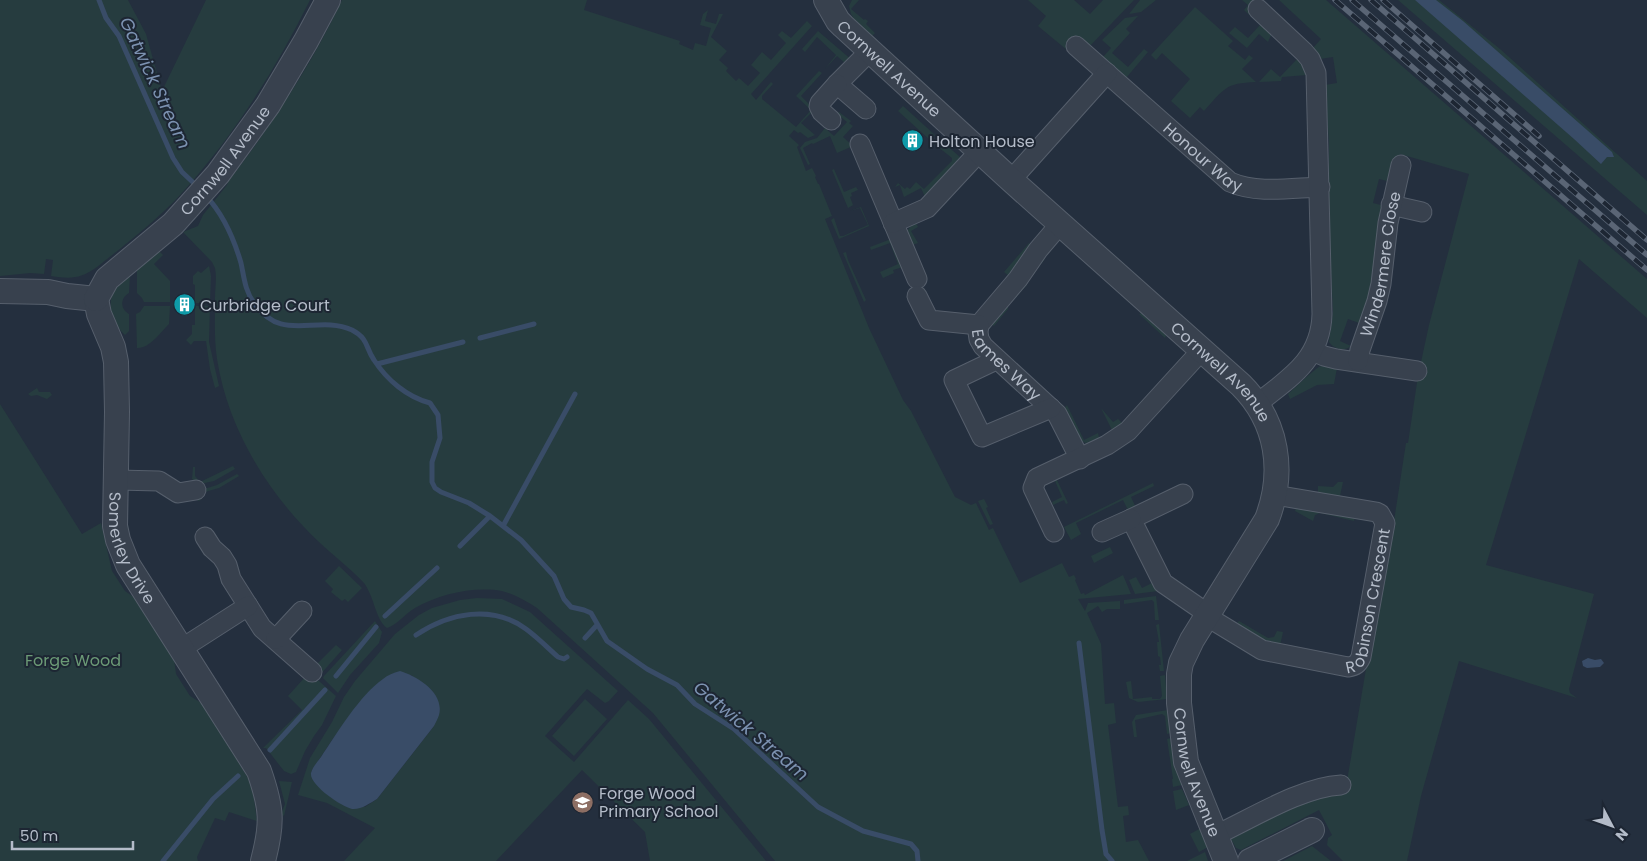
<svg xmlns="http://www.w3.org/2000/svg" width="1647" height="861" font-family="Poppins,sans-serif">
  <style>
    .green { fill: #263c3f; fill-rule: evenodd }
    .water { fill: #394c67 }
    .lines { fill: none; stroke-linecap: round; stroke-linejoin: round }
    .stream { stroke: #394c67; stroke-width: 5 }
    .minor-casing { stroke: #565f6c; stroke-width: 21 }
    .tertiary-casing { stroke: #565f6c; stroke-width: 26 }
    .minor { stroke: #38414e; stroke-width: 19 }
    .tertiary { stroke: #38414e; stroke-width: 24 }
    .rail-casing { stroke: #5a6575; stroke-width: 5.5 }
    .rail { stroke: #1d2633; stroke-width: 4; stroke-dasharray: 11; stroke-linecap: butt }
    .labels { text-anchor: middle; stroke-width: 4; stroke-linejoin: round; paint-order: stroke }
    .street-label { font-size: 16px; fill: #b4bcc9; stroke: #1d2633 }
    .poi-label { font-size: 16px; fill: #b4bcc9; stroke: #1d2633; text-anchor: start }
    .park-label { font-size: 16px; fill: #6b9a76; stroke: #1d2633 }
    .water-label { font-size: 18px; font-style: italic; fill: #7c92b1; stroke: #1d2633 }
  </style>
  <rect width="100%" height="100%" fill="#242f3e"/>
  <path class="green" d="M0,0H128L146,34L162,91L206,0H310C276,69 233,137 181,194C156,221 126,244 97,267C80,279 71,279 51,276L53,260L46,259L44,274L30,273L0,276Z
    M342,0H587L584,10L680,41L679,44L693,50L695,43L706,46L711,28L700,25L703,14L708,10L705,21L716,24L719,14H723L711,37L727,51L719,60L728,68L726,71L736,81L739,78L748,86L760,73L751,65L762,52L771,60L786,43L778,35L782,31L791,38L807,21L812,26L751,94L756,100L771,82L773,84L762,96V99L796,127L811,110L796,96L819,71L822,73L801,96L812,107L813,111L801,123L815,135L808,138L800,132L798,133L794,130L789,136L799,145L797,147L806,171L812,168L816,176L815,177L818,184H819L832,216L825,219L869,328L903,400L911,411L955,497L971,505L976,503L989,530L993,528L1020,583L1062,563L1069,577L1074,575L1076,579L1075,580L1081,594L1084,593L1085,595L1123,575L1131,594L1078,599L1085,611L1088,603L1120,601V609H1107L1102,612L1098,606L1087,613L1101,644L1105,704L1114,703L1116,723L1108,725L1118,807L1128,806L1129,815L1123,816L1126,842L1138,840L1149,861H775L653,713L537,608C526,601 514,594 502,591C474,586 439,594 415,608C406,613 397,625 387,628C376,621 374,596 364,583C350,568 334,556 319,542C268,494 228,429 217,359C214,339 215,319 215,298C215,288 217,278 215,268L212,262L183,232L198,226L203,215L227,185L228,182C271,126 312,64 342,0Z
    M852,0H859L851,9L864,20L865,19L868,21L866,24L875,33L872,36L854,19L851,14L849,6Z
    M1028,0H1074L1090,14L1103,0H1134L1089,47L1078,37L1067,50L1038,26L1046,16Z
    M1140,0H1156L1141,12L1129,14Z
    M1242,0H1257L1249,10L1270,29L1272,33L1268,42L1259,34L1247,48L1229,33L1235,27L1248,38L1260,25L1244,10L1248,5Z
    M1279,0H1326L1647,279V318L1579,259L1486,565L1594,594L1569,689L1570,693L1577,698L1459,661L1421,796L1407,861H1343L1327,845L1328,838L1332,835L1319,810L1241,850L1236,848L1229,835L1296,802L1346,787L1367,663L1394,521L1406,443H1408L1418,376L1429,325L1469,174L1400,154L1391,182L1379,179L1373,203L1385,206C1380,246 1375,286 1359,323L1348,319L1340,341L1351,346C1344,352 1334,349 1329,342L1333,311L1329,231V143L1325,85L1337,83L1333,57L1320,59L1313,48L1321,39Z
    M1398,0H1439L1500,49L1647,181V215Z
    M1195,7L1233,41L1228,46L1245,60L1249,55L1253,58L1242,69L1256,82C1225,83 1224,89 1204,111L1200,107L1190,118L1171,101L1190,79L1162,53L1156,60L1151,55Z
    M1138,16L1126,29L1130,33L1112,53L1128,67L1144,49L1148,52L1126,78L1103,57L1111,48L1102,40L1125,18Z
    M818,31L853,61L846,64L837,56L825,69L836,55L817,37L805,52L802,49Z
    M1298,58L1304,66L1307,75L1282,77L1281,81L1259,82L1271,69L1280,77Z
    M903,106L935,135L930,140L898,111Z
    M839,112L851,121L849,123L853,126L843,137L853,146L837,153L830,136L813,144L812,143L803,148L810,164L808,165L800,148L805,142L817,138L825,128L834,136L847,122L837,114Z
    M938,138L960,157L956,162L958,164L926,199L921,188L904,197L900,185L895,187L898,183L905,189L907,187L910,189L916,182L924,189L952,161V158L933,143Z
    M834,169L844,192L856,187L858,190L851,193L852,196L850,197L853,205L848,208L832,170Z
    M861,207L869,226L839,239L831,220L834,218L840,236H843L868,225L860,208L850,211Z
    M916,223L918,227L911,231L918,243L912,245C907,235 903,230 916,223Z
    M891,239L903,267L893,270L894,273L883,278L880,272L898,264L890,243L871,250L870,247Z
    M1029,243L1033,246L1010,277L1004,272Z
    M159,251L163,255L154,264L170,281V302H144L142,298L137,293V269Z
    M846,252L848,260L866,300L864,302L843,253Z
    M1043,256L1045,259L1031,276L1026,286L1008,306V309L994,326L990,323Z
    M209,266L211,276L210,303H195V285L193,284V276L198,271L201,273Z
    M130,274L129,293C120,298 120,309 129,314V331L125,335C112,324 106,304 115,288C118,283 125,278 130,274Z
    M144,306H170L169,324C161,332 149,349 137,348L136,314L140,312Z
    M195,306H210L209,342L219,386L215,388L210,369L206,341H194L191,345L186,340L192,334V325H195Z
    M1147,311L1168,331L1165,338L1139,314Z
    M1321,366L1337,368L1334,384L1317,385L1290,399L1288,394C1295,388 1315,368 1321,366Z
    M37,388L39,392H50L52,395L47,399L37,395L31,396L28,394Z
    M0,404L82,534L101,523L112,571L125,591L138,600L174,659L176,674L190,696L203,704L248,778L253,792L257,821L229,812L225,821L215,818L197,857L198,861H0Z
    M1067,405L1084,440L1098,433L1099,438L1086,443L1081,441L1064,409Z
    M1101,408L1113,422L1118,419L1122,423L1112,430Z
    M233,466L235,469L214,481L200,484L192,479L193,467H195V476L200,482Z
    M237,474L239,476L219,488L205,492L199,498L201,500L198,501L197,497L204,489L217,485Z
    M1056,478L1068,503L1066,504L1064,500L1053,505L1052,502L1062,497L1055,481L1044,486L1043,484Z
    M1338,482H1343L1340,496L1318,492V486L1333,487Z
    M1153,483L1154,486L1131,497L1136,508L1129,512L1123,500L1076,523L1081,534L1071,540L1064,527Z
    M984,499L988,507L986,508L993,524L990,525L978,501Z
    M1297,506L1355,516L1354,521L1320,513L1315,515L1313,521L1295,511Z
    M1110,547L1113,553L1094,563L1091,556Z
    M339,566L362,588L348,602L345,599L342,601L331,592L333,589L325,581Z
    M1136,577L1142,588L1154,582L1158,591L1135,594L1129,580Z
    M1156,596L1159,620H1155L1154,602L1152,600L1124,604V600Z
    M477,598L502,599L530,612L618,691L609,701L605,703L587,689L545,736L574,762L628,700L649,719L766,861H650L645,832L582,770L496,861H344L375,828L327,803L298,795L310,758L332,722L344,697L355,681L395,634L419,615L432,608L460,600ZM411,675L434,693V726L377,799L365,807L311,772L332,740L367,694Z
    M375,621L382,632L379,643L350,675L338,693L323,678L324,676Z
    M1239,621L1268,638L1274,637L1277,631L1283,632L1280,646L1270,643L1235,626Z
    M1159,624L1164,671H1160L1159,665H1161L1160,657L1158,656L1157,642H1159L1156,625Z
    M336,645L342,650L319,676L316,665Z
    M311,674L336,696L322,725L314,736L305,751L296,772L291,774L284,771L266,748H263L302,710L288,696L306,676Z
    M1165,675L1167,699L1138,702L1129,698L1126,682L1131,681L1133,699L1152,697V699H1160L1162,696L1160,676Z
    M585,699L607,719L574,756L552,736Z
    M1168,710L1171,733L1167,734L1165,716L1162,714L1135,720L1137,737H1134L1132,722L1136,715Z
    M1171,738L1174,766L1182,785L1173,787L1172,779H1173L1167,739Z
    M279,781L292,782L284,816L281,814L285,804Z
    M1182,789L1189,805L1176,810L1173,791Z
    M1201,828L1208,847L1199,852L1190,834Z
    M1312,846L1331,861H1283Z
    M1205,852L1208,861H1187Z"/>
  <path class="water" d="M1415,0H1436L1463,21L1612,152L1614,157H1607L1601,164L1574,139Z
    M1588,658L1595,660L1601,659L1604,663L1600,667L1587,668L1583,666L1582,661Z
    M400,671C417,676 445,693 439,715C438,718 436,722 434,726L377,799C370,803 361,810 352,809C342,807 309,785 311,773C312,768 318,761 321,757C337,733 360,695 383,679C388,675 393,673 400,671Z"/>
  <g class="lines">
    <path class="stream" d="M99,0L106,18L119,36L173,158L182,172L199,188
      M206,196C224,215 234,239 241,263C244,277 245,291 254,303C282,344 316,314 352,330C369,339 365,347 374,360C387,380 407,397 430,403L438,415L440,438L432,462V482L435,488L441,492L469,503L490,516L521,540L554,576L564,599L571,607L584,610L591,613L607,641L647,669L677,685L695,704L734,729L818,807L863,831L911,844L917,851L918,861
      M480,338L534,324
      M377,364L463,342
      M503,526L575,394
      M460,546L490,516
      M385,616L437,568
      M416,635C449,613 492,604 526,629C537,637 548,648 558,657L564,659L567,657
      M585,638L597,625
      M1079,643L1102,830L1106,854L1112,861
      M336,676L376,627
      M270,750L325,690
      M163,861L213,799L238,776"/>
    <defs>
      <g id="minor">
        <path id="s1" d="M1076,46L1230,182C1257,194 1291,188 1320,187"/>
        <path d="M866,109L837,84L870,51"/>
        <path d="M831,120L822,112L819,106L820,103L837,84"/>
        <path d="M860,144L917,279"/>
        <path d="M1011,180L1107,73"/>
        <path d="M1391,205L1422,212"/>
        <path d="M893,223L927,208L980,151"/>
        <path id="s2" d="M1061,223L1038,250L1018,279L984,319L979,325L978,332L979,339L983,346L1057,414L1080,459"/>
        <path d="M917,296L929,320L979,325"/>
        <path d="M1313,351L1324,356L1336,359L1417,371"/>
        <path d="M996,360L954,380L982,437L1051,408"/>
        <path id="s3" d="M1358,361L1360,350L1377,301L1381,284L1388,223L1401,165"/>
        <path d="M1258,403C1290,378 1321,359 1322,314L1316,73L1310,59L1304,52L1258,9"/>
        <path d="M117,480L159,481L178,493L196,490"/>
        <path d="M1183,494L1131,519L1163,583L1208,614"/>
        <path d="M1054,532L1033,488L1037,478L1107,445L1128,431L1202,350"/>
        <path d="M1102,532L1131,519"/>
        <path d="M205,537L212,548L222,557L227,565L231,579L262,628L312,672"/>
        <path id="s4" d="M1206,616L1262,650L1348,667C1355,666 1358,664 1361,657L1385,523L1380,514L1376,512L1275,495"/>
        <path d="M276,639L302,611"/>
        <path d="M181,649L248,606"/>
        <path d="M1214,836C1251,819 1301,787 1341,785"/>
      </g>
      <g id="tertiary">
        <path id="s5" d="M826,0L838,21L843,26L1011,180L1241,385C1278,422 1285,472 1267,519L1192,640L1181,663L1179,674V703L1186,762L1226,861"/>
        <path d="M0,291L48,292L67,296L96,299"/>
        <path id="s6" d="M96,299L99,314L113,347L116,362L117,412L115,526L118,540L128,565L259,771C272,808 273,823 263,861"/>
        <path id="s7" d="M96,299L107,279L173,224L218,174L268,105L306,41L328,0"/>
        <path d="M1250,861L1312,830"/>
      </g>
    </defs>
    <use href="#minor" class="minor-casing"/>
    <use href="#tertiary" class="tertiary-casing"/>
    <use href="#minor" class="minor"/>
    <use href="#tertiary" class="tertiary"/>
    <defs>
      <path id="rail" d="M1335,0L1647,270
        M1352,0L1647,255
        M1371,0L1647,240
        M1383,0L1539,136"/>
    </defs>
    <use href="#rail" class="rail-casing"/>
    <use href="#rail" class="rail"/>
  </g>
  <defs>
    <symbol id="building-disc" viewBox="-11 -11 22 22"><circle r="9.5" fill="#0f9aa8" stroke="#1d2633"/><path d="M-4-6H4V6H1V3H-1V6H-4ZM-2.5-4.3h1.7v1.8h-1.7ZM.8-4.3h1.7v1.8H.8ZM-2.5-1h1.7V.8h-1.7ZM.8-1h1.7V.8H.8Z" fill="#fff"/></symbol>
    <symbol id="school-disc" viewBox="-11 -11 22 22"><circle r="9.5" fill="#8d6e63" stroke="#1d2633"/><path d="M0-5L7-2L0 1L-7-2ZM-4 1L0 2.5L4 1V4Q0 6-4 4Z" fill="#fff"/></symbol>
  </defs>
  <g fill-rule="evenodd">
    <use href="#building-disc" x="900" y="128" width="25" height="25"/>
    <use href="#building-disc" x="172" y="292" width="25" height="25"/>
    <use href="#school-disc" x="570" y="790" width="25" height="25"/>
  </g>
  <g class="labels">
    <g class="street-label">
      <text dy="6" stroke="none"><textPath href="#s5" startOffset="94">Cornwell Avenue</textPath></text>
      <text dy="6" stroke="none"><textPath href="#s1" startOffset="169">Honour Way</textPath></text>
      <text dy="6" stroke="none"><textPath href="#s7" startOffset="191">Cornwell Avenue</textPath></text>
      <text dy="6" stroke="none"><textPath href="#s3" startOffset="100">Windermere Close</textPath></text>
      <text dy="6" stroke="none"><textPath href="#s2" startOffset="182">Eames Way</textPath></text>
      <text dy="6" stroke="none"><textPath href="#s5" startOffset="544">Cornwell Avenue</textPath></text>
      <text dy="6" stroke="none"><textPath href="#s6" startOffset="256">Somerley Drive</textPath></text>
      <text dy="6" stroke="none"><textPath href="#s4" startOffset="226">Robinson Crescent</textPath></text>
      <text dy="6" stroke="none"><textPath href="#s5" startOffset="992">Cornwell Avenue</textPath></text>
    </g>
    <g class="poi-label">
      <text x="929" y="147">Holton House</text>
      <text x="200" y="311">Curbridge Court</text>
      <text x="599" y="799">Forge Wood<tspan x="599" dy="18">Primary School</tspan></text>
    </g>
    <g class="park-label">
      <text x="73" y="666">Forge Wood</text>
    </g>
    <g class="water-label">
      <text transform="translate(155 83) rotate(65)" y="6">Gatwick Stream</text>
      <text transform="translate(751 731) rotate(40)" y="6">Gatwick Stream</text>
    </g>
  </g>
  <g transform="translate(1612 826) rotate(131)" stroke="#1d2633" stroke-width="4" paint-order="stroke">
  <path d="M0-4L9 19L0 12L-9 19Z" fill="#b4bcc9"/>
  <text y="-8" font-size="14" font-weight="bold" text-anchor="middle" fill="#b4bcc9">N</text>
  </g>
  <path d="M12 841v8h121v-8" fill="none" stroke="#b4bcc9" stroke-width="2.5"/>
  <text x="20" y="841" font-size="15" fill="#b4bcc9" stroke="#1d2633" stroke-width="4" paint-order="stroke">50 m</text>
</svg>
